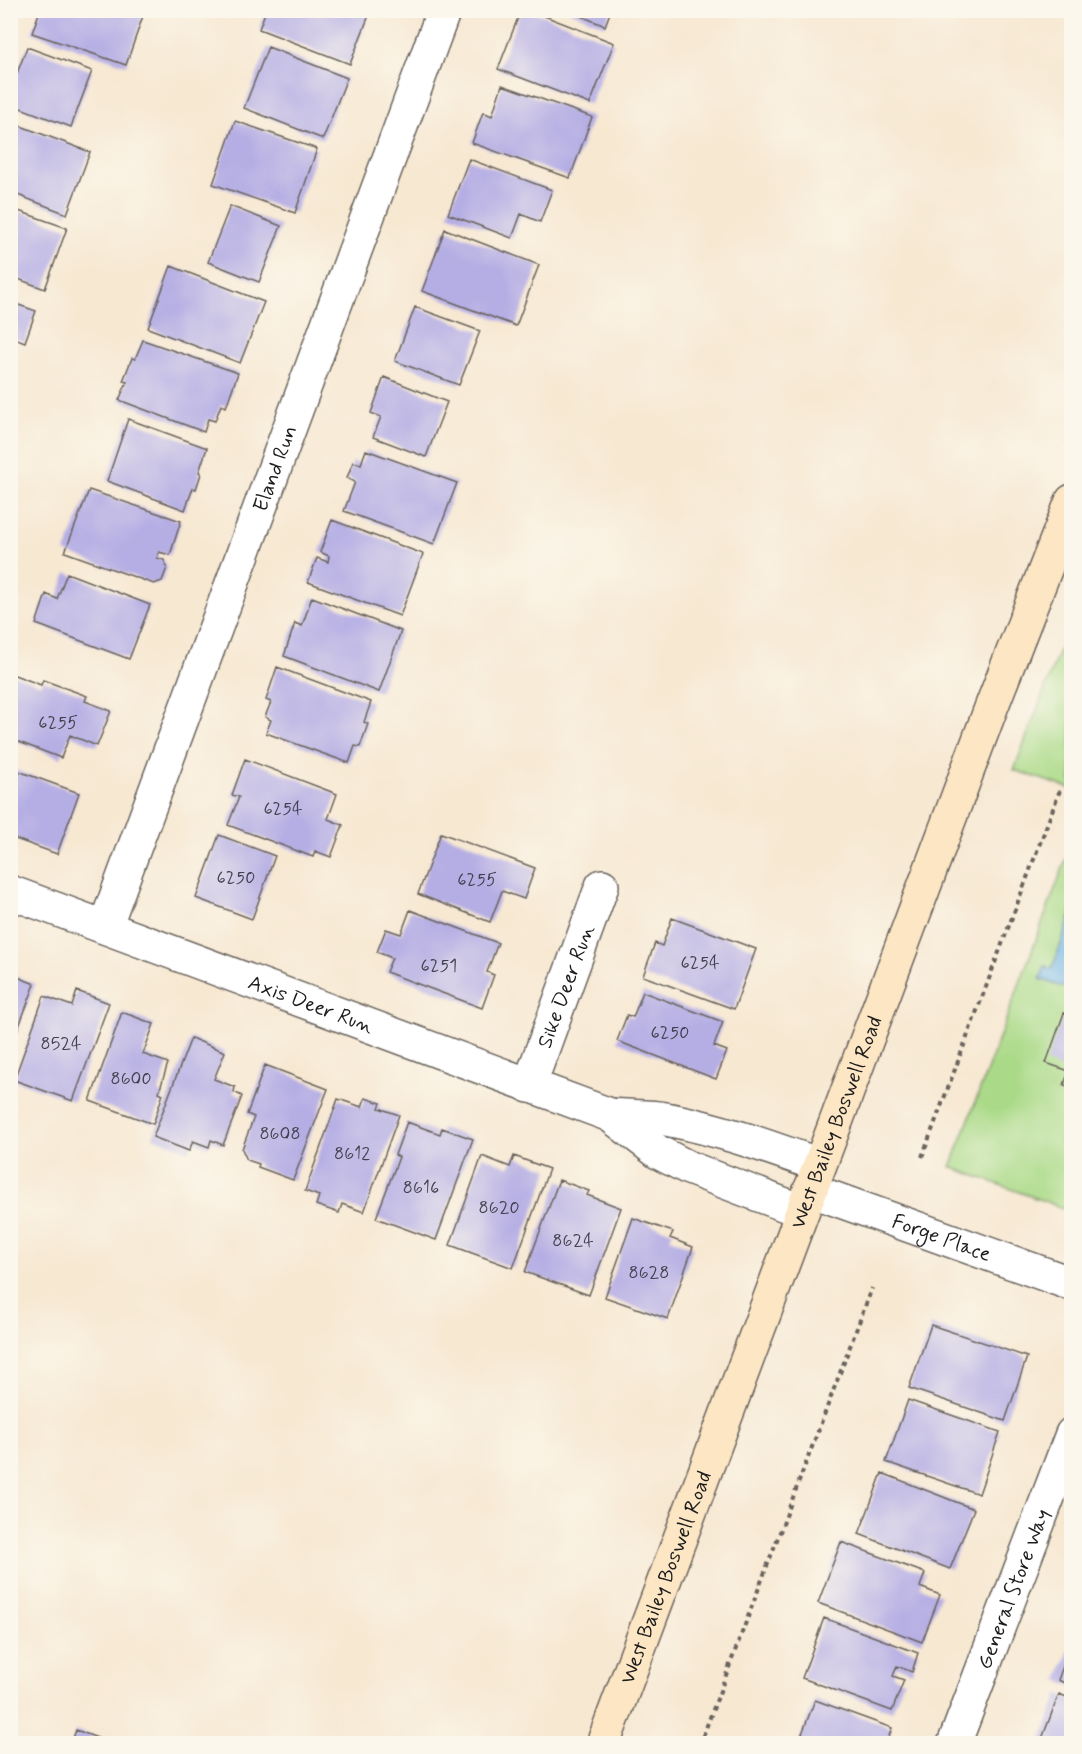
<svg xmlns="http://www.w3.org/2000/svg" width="1082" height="1754" font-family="Mynerve,sans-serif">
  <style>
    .green { fill: #aada88; stroke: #637b52; stroke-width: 1.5 }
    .water { fill: #72b6e7; stroke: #476982; stroke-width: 1.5 }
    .building { fill: #b5aee4 }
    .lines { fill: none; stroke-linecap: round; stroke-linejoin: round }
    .minor-casing { stroke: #69635c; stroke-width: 36 }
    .secondary-casing { stroke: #69635c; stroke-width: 36 }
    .path { stroke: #69635c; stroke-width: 4; stroke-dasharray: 4.5 4.5; stroke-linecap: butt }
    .minor { stroke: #fff; stroke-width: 33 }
    .secondary { stroke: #fce6c4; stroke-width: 33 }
    .labels { text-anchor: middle; stroke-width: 6; stroke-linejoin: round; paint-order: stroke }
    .number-label { font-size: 18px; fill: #42404e }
    .street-label { font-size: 21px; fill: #1c1c1c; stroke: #fbf7ec }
  </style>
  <rect width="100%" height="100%" fill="#fbf7ec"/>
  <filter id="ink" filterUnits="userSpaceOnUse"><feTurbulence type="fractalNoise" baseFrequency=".0167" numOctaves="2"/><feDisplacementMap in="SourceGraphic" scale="12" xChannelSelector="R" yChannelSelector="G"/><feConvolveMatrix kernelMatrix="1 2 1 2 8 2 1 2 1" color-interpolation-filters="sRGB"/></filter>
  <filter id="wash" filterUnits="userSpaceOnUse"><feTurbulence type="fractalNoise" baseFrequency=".008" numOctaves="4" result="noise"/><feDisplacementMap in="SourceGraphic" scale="24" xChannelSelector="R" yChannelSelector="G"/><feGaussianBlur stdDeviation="1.35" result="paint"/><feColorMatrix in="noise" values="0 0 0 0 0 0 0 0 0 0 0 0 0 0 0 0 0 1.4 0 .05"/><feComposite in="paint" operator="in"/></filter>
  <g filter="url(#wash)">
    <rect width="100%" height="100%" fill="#f7e8d2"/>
    <path class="green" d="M1071,619V789L1014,770Z
      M1071,846V1211L951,1167Z"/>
    <path class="water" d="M1071,915L1072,990H1071L1040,979L1045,966L1052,969Z"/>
    <g id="blocks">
      <path class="building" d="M40,10H145L126,65L32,33Z
        M266,10H371L350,64L259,29Z
        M521,10H529L614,43L590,104L498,69Z
        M567,10H611L605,26Z
        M27,47L92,71L71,127L10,104V92Z
        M268,47L347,78L323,139L244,108Z
        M502,85L592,117L570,178L472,143L483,112L492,116Z
        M235,121L317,149L295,213L213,184Z
        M10,122L90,152L67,214L10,192Z
        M469,159L552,190L540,222L521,214L512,238L448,214Z
        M230,206L281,226L259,282L208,262Z
        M10,208L67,228L45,289L10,276Z
        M445,229L539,265L516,326L422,291Z
        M171,266L264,302L240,363L148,328Z
        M10,302L36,311L25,342L14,338L11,347Z
        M415,307L480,331L459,385L395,361Z
        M143,340L238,373L226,407L221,405L215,421L208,419L204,432L119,400L127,382L123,381L132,358L135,359Z
        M384,377L447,402L426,457L373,437L381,417L371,413Z
        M128,419L207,448L199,472L201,474L196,489L193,488L185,510L107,481Z
        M366,450L457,483L434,544L344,511L355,482L347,478L353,462L361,464Z
        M89,490L181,521L170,555L159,552L157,558L164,560L167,568L162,581L154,584L65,552Z
        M332,520L423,554L400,616L308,582L317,558L328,562L329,556L320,552Z
        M67,573L150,605L129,659L36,624L46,594L57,599Z
        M312,597L401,631L379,692L284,656L295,623L302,626Z
        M277,667L371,702L364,722L368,724L360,747L355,746L349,763L266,733L271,720L265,717L271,702L266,700Z
        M12,674L41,685L43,680L87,696L85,701L111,711L97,746L70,735L61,758L11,739L13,733L10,732Z
        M245,759L337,794L328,819L343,825L331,857L315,851L313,857L228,825L239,797L232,795Z
        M10,768L79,793L57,854L10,837Z
        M441,833L535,868L524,899L502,891L490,922L418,894Z
        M219,835L275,856L252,919L196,898Z
        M410,910L498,943L487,972L494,975L482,1008L386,972L392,958L377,952L386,929L401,934Z
        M672,918L756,949L734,1009L643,976L655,943L662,946Z
        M10,974L35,984L11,1047H10Z
        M77,991L109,1003L73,1101L14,1080L44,996L72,1006Z
        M643,992L723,1022L714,1046L727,1051L716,1079L617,1041L627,1015L633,1017Z
        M122,1012L154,1024L143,1054L168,1063L159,1092L163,1094L153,1124L90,1101Z
        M1064,1013L1072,1016V1087L1064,1085L1069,1071L1046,1063Z
        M191,1038L225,1052L214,1079L235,1087L234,1092L242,1096L223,1145L211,1140L209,1147L193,1141L189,1151L153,1137Z
        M265,1065L328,1089L293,1180L258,1167L259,1164L247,1160L242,1149L254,1117L247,1114Z
        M365,1098L381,1103L379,1108L399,1115L364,1212L342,1204L339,1213L316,1205L319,1196L305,1191L338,1099L362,1107Z
        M407,1122L440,1134L442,1128L473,1139L436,1240L376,1218L399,1157L395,1155Z
        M482,1156L510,1167L514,1156L549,1169L513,1268L450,1245Z
        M559,1180L589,1191L587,1195L621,1208L589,1295L525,1272Z
        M633,1218L673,1232L670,1238L693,1247L668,1319L605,1297Z
        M931,1325L1027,1357L1005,1421L909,1388Z
        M908,1400L1000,1432L979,1494L886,1462Z
        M882,1473L974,1509L950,1569L859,1534Z
        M841,1542L925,1573L920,1587L940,1595L922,1642L818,1603Z
        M824,1618L918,1653L912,1672L897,1666L893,1676L904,1680L892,1711L802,1678Z
        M1071,1644H1072V1686L1058,1680Z
        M1059,1694L1072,1699V1744H1040Z
        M815,1700L892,1728L886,1744H798Z
        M76,1730L111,1743V1744H71Z"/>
    </g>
  </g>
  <g filter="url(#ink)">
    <use href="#blocks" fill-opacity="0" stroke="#69635c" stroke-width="1.5"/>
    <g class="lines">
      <defs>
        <g id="minor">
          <path id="s1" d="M10,892L610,1115C629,1117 648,1116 666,1119C719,1129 769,1147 819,1165"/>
          <path id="s2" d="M105,927L444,10"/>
          <path id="s3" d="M529,1086L602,886"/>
          <path d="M610,1115L658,1152L689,1168L801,1211"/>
          <path id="s4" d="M810,1190L1072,1284"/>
          <path id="s5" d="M954,1744L1072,1434"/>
        </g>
        <g id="secondary">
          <path id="s6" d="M603,1744L991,708L1072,501"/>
        </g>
      </defs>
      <use href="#minor" class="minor-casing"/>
      <use href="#secondary" class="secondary-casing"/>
      <path class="path" d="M922,1157L1060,790
        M700,1744L872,1288"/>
      <use href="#minor" class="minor"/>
      <use href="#secondary" class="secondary"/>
    </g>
  </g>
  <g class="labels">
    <g class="number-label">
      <text x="58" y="728">6255</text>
      <text x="283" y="814">6254</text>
      <text x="236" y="883">6250</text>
      <text x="477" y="885">6255</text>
      <text x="700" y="968">6254</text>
      <text x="439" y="971">6251</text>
      <text x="670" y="1038">6250</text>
      <text x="61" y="1049">8524</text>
      <text x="131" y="1084">8600</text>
      <text x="280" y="1139">8608</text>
      <text x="352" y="1159">8612</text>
      <text x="421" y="1193">8616</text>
      <text x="499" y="1213">8620</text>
      <text x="573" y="1246">8624</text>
      <text x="649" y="1278">8628</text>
    </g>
    <g class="street-label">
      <text dy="7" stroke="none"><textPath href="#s2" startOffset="489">Eland Run</textPath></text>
      <text dy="7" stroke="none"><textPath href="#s3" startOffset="106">Sike Deer Run</textPath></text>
      <text dy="7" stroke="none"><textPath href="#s1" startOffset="321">Axis Deer Run</textPath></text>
      <text dy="7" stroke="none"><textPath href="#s6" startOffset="664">West Bailey Boswell Road</textPath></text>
      <text dy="7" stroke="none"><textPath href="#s4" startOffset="140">Forge Place</textPath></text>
      <text dy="7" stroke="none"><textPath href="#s6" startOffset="178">West Bailey Boswell Road</textPath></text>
      <text dy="7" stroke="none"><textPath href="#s5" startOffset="166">General Store Way</textPath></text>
    </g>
  </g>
  <rect width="1082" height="1754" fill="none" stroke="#fbf7ec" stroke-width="36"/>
</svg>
